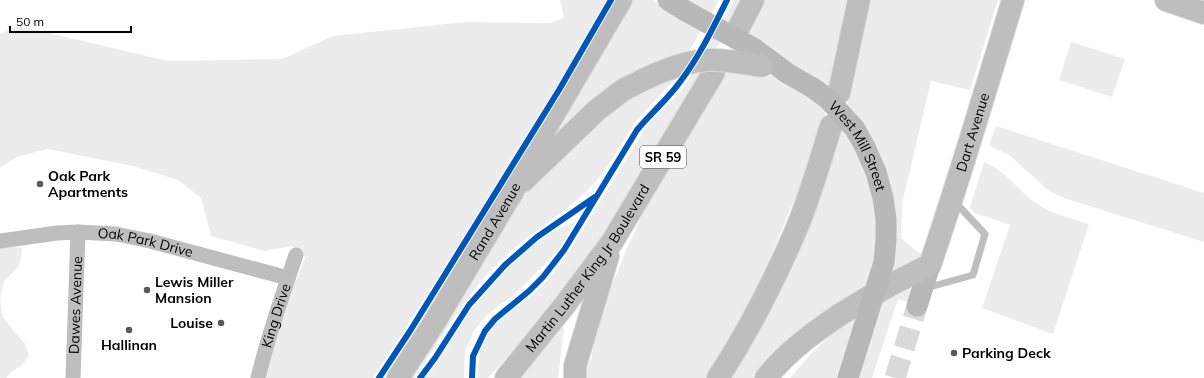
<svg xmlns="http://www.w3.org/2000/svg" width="1204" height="378" font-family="Mulish,sans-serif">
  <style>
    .green { fill: #ececec }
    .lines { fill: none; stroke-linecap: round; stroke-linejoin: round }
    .secondary-tunnel { stroke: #d9d9d9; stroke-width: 21; stroke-dasharray: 21 10; stroke-linecap: butt }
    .primary-casing { stroke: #dbdbdb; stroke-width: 24 }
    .lane { stroke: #bebebe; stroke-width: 7 }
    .street { stroke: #bebebe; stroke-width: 15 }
    .secondary { stroke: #b8b8b8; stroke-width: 21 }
    .primary { stroke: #bebebe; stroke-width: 22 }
    .primary-bridge-casing { stroke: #dbdbdb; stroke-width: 24; stroke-linecap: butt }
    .secondary-bridge { stroke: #b8b8b8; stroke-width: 21 }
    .primary-bridge { stroke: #bebebe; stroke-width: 22 }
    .cycleway-casing { stroke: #fff; stroke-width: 8 }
    .cycleway { stroke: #0057b8; stroke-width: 6 }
    .poi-dot { fill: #595959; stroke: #fff; stroke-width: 1.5 }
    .labels { text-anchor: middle; stroke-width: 3; stroke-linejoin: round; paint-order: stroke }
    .shield { fill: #fff; stroke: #4c4c4c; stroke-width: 1 }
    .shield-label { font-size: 13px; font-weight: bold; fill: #000 }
    .street-label { font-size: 14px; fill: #000; stroke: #fff }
    .poi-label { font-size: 14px; font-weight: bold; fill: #000; stroke: #fff; text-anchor: start }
  </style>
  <rect width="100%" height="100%" fill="#fff"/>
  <path class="green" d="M560,0H606L607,2C532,129 454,255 373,378H266C271,336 290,297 305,258L292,246L265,251L211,236L201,198L178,180L133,166L47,149L17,157L0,168V34L19,26L168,61L282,59L333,36L465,22L549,23L564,18Z
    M629,0H653L702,28L687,56L535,164Z
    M684,0H719L711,15Z
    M734,0H743L733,21L632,187L597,243L555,298L512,352L488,378H478V364L481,348L489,332L503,317L529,298L549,279L565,258L647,126L680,92L693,73Z
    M765,0H851L819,141L777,241L754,298L706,378H575L591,360L596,331L609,293L627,248L651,196L715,89Z
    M870,0H998L970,90L931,81L902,204L901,238L923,256L918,262L758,378H729L846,112Z
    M1071,42L1125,59L1112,97L1059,80Z
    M676,77C664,93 648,106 636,122C620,144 608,170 589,189C562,216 527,234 500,261C465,295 442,338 414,378H410L520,200L537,179L612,104Z
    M996,126L1204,193V242L1064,198L1049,191L1009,155L989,145Z
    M984,162C1009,173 1017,190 1037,204C1053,214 1072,219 1089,224L1053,334L982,308L1010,225L975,213L970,207Z
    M576,221L560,248L543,266L512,297L499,305L485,317L474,331L466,349L464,364V378H426C443,356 455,331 472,309C491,285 519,255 544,238C553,231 566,226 576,221Z
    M0,246H9L22,248C21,266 18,269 4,281L0,300L3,317L16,334L24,342L29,355L22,365L11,372L6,378H0Z
    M910,287L913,292L911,303L898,299L872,378H790L810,355L830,335L853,316Z
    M559,327L564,328L558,378H518Z"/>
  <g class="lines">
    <path class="secondary-tunnel" d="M895,378L917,306"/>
    <defs>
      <g id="primary">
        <path d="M1166,0L1204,13"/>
        <path d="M738,29L753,0"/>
        <path d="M839,93L859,0"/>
        <path d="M523,181L597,110L623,90"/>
        <path id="s4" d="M398,378L434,323L513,191L524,165L621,0"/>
        <path id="s5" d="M506,378L564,306L612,242L714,72"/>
        <path d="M575,378V366L608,256"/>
        <path d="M718,378C748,332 774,281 796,230C810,197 820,161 831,126"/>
        <path id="s6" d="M766,378C804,330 876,291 930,265C960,177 986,88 1013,0"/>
      </g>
    </defs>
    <use href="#primary" class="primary-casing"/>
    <path class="lane" d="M926,288L973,275L985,234L954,201"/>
    <g class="street">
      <path id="s1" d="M0,241L57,233L78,232L116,234L150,241L288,278"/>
      <path id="s2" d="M73,378L78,232"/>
      <path id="s3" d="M258,378C268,336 282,296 296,255"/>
    </g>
    <path class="secondary" d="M668,0L684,10
      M917,306L930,265"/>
    <use href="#primary" class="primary"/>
    <defs>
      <path id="primary-bridge" d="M623,90C650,76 676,63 707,60C725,59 744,63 762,66"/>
    </defs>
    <use href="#primary-bridge" class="primary-bridge-casing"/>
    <path class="secondary-bridge" id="s7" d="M684,10L755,49L787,73L813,88L828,99L855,129L865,147L876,172L883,198L886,219V240L884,262L848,378"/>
    <use href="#primary-bridge" class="primary-bridge"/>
    <defs>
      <path id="cycleway" d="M379,378L410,331L559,90L611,0
        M420,378L435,358L469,305L505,265L537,237L595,197
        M472,378L473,356L485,331L495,319L529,291L543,277L564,250L637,130C651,113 667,100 680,82C699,57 713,28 727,0"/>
    </defs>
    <use href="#cycleway" class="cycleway-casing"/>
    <use href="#cycleway" class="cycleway"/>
  </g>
  <g class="poi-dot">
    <circle cx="40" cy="184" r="4"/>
    <circle cx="147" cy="290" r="4"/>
    <circle cx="221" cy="323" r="4"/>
    <circle cx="129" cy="330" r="4"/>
    <circle cx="954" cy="353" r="4"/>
  </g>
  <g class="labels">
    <rect class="shield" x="640" y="146" width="46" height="22" rx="3"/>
    <g class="shield-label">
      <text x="663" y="162">SR 59</text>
    </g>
    <g class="street-label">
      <text dy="5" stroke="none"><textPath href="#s6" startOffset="340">Dart Avenue</textPath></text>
      <text dy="5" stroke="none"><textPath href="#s7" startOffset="226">West Mill Street</textPath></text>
      <text dy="5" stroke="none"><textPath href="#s4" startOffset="184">Rand Avenue</textPath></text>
      <text dy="5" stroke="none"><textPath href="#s1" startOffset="147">Oak Park Drive</textPath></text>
      <text dy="5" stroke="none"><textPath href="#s5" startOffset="137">Martin Luther King Jr Boulevard</textPath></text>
      <text dy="5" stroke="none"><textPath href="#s2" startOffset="73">Dawes Avenue</textPath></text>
      <text dy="5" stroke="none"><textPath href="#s3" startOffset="65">King Drive</textPath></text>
    </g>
    <g class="poi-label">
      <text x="48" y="181">Oak Park<tspan x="48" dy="16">Apartments</tspan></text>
      <text x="155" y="287">Lewis Miller<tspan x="155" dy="16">Mansion</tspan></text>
      <text x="213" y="328" text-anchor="end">Louise</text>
      <text x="129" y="350" text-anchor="middle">Hallinan</text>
      <text x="962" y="358">Parking Deck</text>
    </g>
  </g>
  <path d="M10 26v6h121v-6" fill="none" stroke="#000000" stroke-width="2"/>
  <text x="16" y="26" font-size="12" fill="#000000" stroke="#ffffff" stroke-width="3" paint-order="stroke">50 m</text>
</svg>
